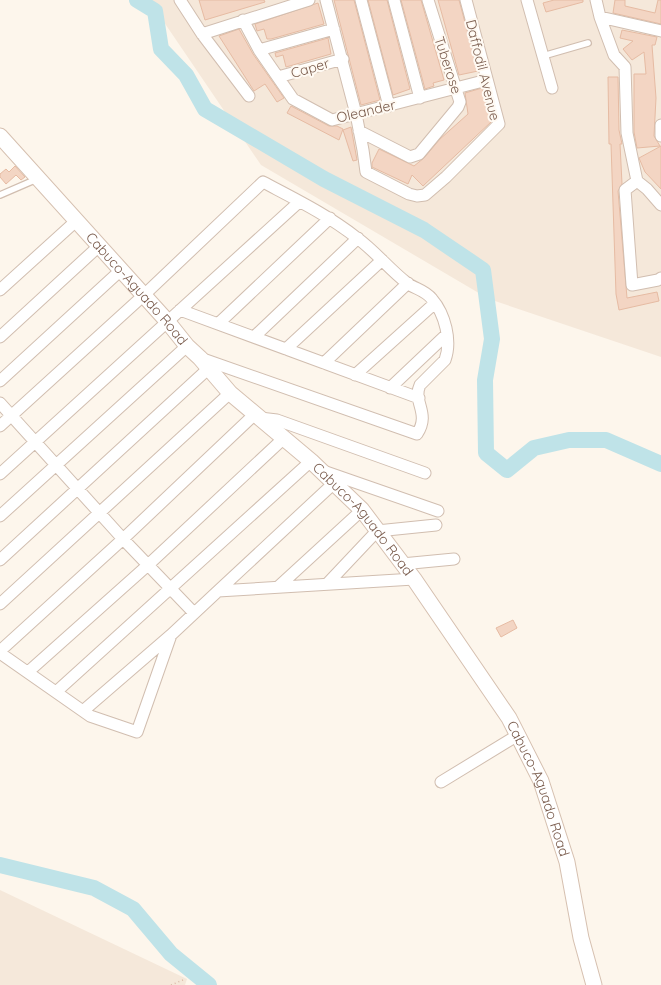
<svg xmlns="http://www.w3.org/2000/svg" width="661" height="985" font-family="Quicksand,sans-serif">
  <style>
    .residential { fill: #f5e8da }
    .lines { fill: none; stroke-linecap: round; stroke-linejoin: round }
    .river { stroke: #bfe3e8; stroke-width: 16 }
    .building { fill: #f3d5c3; stroke: #e6bba3 }
    .lane-casing { stroke: #d1beb0; stroke-width: 8 }
    .street-casing { stroke: #d1beb0; stroke-width: 13 }
    .secondary-casing { stroke: #d6c0b0; stroke-width: 17 }
    .path { stroke: #d9b8a5; stroke-width: 1.5; stroke-dasharray: 1 3; stroke-linecap: butt }
    .lane { stroke: #fff; stroke-width: 5.5 }
    .street { stroke: #fff; stroke-width: 11 }
    .secondary { stroke: #fff; stroke-width: 15 }
    .labels { text-anchor: middle; stroke-width: 4; stroke-linejoin: round; paint-order: stroke }
    .street-label { font-size: 14px; fill: #7a5c4d; stroke: #fffaf3 }
  </style>
  <rect width="100%" height="100%" fill="#fdf6ec"/>
  <path class="residential" d="M149,0H661V357L489,299L261,165Z
    M0,890L187,979L185,985H0Z"/>
  <g class="lines">
    <path class="river" d="M137,0L155,11L161,49L186,75L205,109L324,179L424,230L483,270L492,339L485,380L486,453L507,470L534,448L569,440H606L661,464
      M0,865L94,888L133,909L171,954L209,985"/>
  </g>
  <path class="building" d="M199,0H264L265,2L205,20Z
    M334,0H354L380,100L361,105Z
    M368,0H387L410,89L393,95Z
    M401,0H421L444,80L433,83L434,86L425,89Z
    M438,0H459L478,71L459,75Z
    M554,0H583V2L546,12L543,3Z
    M615,0H625V6L655,13L658,0H661V24L613,13Z
    M318,3L324,24L271,39H267L264,29L257,31L255,24Z
    M239,29L253,54L284,98L277,102L265,84L254,91L219,36Z
    M622,30L657,37L655,45H652L656,98L654,136L660,146L637,148L634,132V74H646L644,52L632,60L623,49L633,41L620,38Z
    M328,38L331,54L286,67L283,55L276,57L275,53Z
    M608,77H618L619,130L622,144H620L622,184L618,191L627,298L657,292L659,301L619,310L616,294L611,144H609Z
    M482,88L491,122L423,186L412,175L408,184L372,167V163L379,149L414,166L424,158L440,139L468,114L465,93Z
    M291,106L329,126H337L343,129L339,140L287,113Z
    M351,127L357,160L353,161L343,130Z
    M661,146V189L645,172L639,158Z
    M15,166L25,177L21,180L16,175L6,184L0,177V174L6,169L9,172Z
    M513,620L517,628L501,637L496,628Z"/>
  <g class="lines">
    <defs>
      <path id="lane" d="M543,56L588,43
        M0,195L37,179"/>
      <path id="street" d="M180,0L202,34L249,96
        M326,0L356,114L363,150L366,172L409,194L417,196L425,195L446,177L499,124L466,0
        M361,0L389,106
        M394,0L420,98
        M527,0L552,88
        M596,0L600,17L614,55L625,67L627,133L637,181L647,189L661,205
        M600,17L661,31
        M243,20L259,50L293,99L332,120L487,80
        M202,34L309,0
        M259,50L334,29
        M278,77L343,59
        M661,125V136
        M359,131L410,157L419,154L458,107L460,102L428,0
        M637,181L625,190L632,285L658,280L661,278
        M0,290L76,221
        M180,310L419,398
        M219,323L330,218
        M0,337L99,246
        M254,337L358,238
        M286,349L382,260
        M324,363L408,283
        M355,375L435,303
        M0,381L121,270
        M390,388L446,335
        M0,403L123,539L194,613
        M260,418L277,420L425,473
        M0,426L144,295L263,182C295,199 328,215 357,238C375,251 389,269 407,283C415,289 425,290 432,299C445,314 452,341 445,360L420,385C412,402 431,413 417,434L200,358
        M323,471L438,511
        M0,474L299,202
        M0,516L187,346
        M0,560L209,368
        M402,564L454,559
        M327,584L377,531L436,525
        M278,587L362,510
        M218,591L333,484
        M0,604L230,393
        M0,651L123,539L256,413
        M0,653L90,716L137,732L171,635L218,591L414,579
        M28,672L148,565L284,438
        M56,692L311,461
        M83,711L171,635
        M441,782L518,735"/>
      <g id="secondary">
        <path id="s1" d="M0,136L167,321L187,346L200,358L230,393L311,461L362,510L414,579L509,718L541,781L567,862L581,938L594,985"/>
      </g>
    </defs>
    <use href="#lane" class="lane-casing"/>
    <use href="#street" class="street-casing"/>
    <use href="#secondary" class="secondary-casing"/>
    <path class="path" d="M171,985L183,980"/>
    <use href="#lane" class="lane"/>
    <use href="#street" class="street"/>
    <use href="#secondary" class="secondary"/>
  </g>
  <g class="labels">
    <g class="street-label">
      <text transform="translate(448 65) rotate(72)" y="5">Tuberose</text>
      <text transform="translate(310 68) rotate(-16)" y="5">Caper</text>
      <text transform="translate(483 70) rotate(76)" y="5">Daffodil Avenue</text>
      <text transform="translate(366 111) rotate(-13)" y="5">Oleander</text>
      <text dy="5" stroke="none"><textPath href="#s1" startOffset="205">Cabuco-Aguado Road</textPath></text>
      <text dy="5" stroke="none"><textPath href="#s1" startOffset="529">Cabuco-Aguado Road</textPath></text>
      <text dy="5" stroke="none"><textPath href="#s1" startOffset="853">Cabuco-Aguado Road</textPath></text>
    </g>
  </g>
</svg>
